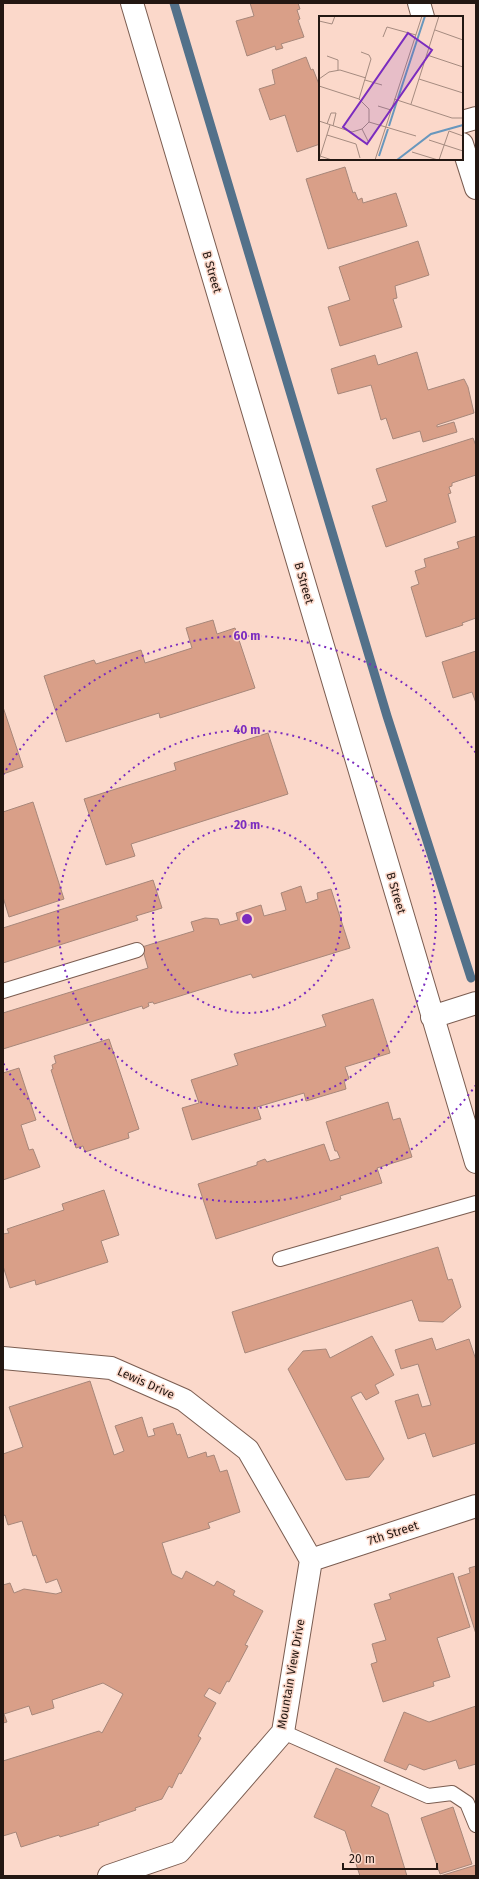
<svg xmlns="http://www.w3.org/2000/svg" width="479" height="1879" font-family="'Fira Sans',sans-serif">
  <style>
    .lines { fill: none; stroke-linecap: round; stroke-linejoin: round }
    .stream { stroke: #53718a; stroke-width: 9 }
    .building { fill: #d99f88; stroke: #a7877a }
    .lane-casing { stroke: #7b5d51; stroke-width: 16 }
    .street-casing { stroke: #7b5d51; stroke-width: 24 }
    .lane { stroke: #fff; stroke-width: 14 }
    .street { stroke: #fff; stroke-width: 22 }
    .ring { fill: none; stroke: #7b2cbf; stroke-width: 2; stroke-dasharray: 2 4 }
    .labels { text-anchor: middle; stroke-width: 3; stroke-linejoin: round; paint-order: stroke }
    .street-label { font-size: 12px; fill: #231712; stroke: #fbd8ca }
    .inset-river { fill: none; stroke: #6897bd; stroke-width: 2 }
    .inset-road { fill: none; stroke: #a58b80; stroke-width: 1 }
    .view { fill: #7b2cbf; fill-opacity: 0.15; stroke: #7b2cbf; stroke-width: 2 }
    .inset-edge { fill: none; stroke: #231712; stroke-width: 2 }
    .centre { fill: #7b2cbf; stroke: #fbd8ca; stroke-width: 2 }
    .ring-label { font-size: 12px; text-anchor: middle; font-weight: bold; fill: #7b2cbf; stroke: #fbd8ca; stroke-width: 3; stroke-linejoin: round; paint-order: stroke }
  </style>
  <rect width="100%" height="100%" fill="#fbd8ca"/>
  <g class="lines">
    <path class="stream" d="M174,3L387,716L471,978"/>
  </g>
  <path class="building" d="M250,3H298L300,9L297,10L300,19L298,20L304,37L281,44L283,48L276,50L275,46L247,56L236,21L254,16Z
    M306,57L311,70L313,69L320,87V144L297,152L285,115L270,120L259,89L275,84L272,70Z
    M345,167L353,193L355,192L358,200L362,198L363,203L396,193L407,226L328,249L306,179Z
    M418,241L429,275L395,286L397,298L393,299L402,327L340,346L328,307L350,300L339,267Z
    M417,352L428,390L464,379L468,387L474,413L437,425V427L454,422L457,432L423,442L420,431L393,439L386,418L381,420L371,385L338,394L331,369L375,355L378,365Z
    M473,438L476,446V475L452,483V486L449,487L451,493L448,494L456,522L386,547L372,506L387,501L376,469Z
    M476,536V618L462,623L463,625L426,637L411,587L419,584L415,571L426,567L424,559L459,548L457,542Z
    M213,620L217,634L235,628L255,688L160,718L159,713L66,742L44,676L94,660L96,664L141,650L145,663L192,648L186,628Z
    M476,651V703L472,692L453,698L442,662Z
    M3,707L23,767L3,774Z
    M268,733L288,794L131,844L135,856L106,865L84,799L176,770L174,763Z
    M33,802L64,899L9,917L3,897V812Z
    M153,880L162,908L136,916L138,920L3,963V928Z
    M301,886L306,903L318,899L317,893L331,889L350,948L253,978L251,974L154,1004L153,1002L148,1003L149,1006L143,1009L142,1006L3,1049V1013L148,968L142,947L194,931L191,922L205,918L218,919L220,925L238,920L236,913L261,905L264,916L286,910L281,893Z
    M373,999L390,1053L345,1067L349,1079L344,1080L346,1089L306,1101L304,1093L257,1107L261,1119L192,1140L182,1108L199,1103L191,1080L238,1065L234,1054L326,1026L322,1015Z
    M109,1039L139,1129L128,1133L129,1138L85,1152L83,1146L76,1148L51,1070L53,1069L52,1065L56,1063L54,1056Z
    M19,1068L36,1120L21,1125L29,1150L33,1149L40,1167L3,1180V1073Z
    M388,1102L393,1120L400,1118L412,1157L377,1168L382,1183L340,1196L341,1199L216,1239L198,1184L257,1165V1162L265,1159L267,1162L324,1144L330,1161L340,1158L337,1151H335L326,1122Z
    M104,1190L119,1235L101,1241L108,1262L36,1285L35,1280L10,1288L3,1266V1234L9,1233L7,1229L64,1210L62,1204Z
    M438,1247L448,1280L452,1279L461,1307L443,1322L419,1321L412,1300L245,1353L232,1312Z
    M372,1336L394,1375L375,1385L379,1393L366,1400L361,1392L351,1397L384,1459L369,1477L346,1480L288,1369L303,1351L326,1349L330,1358Z
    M432,1338L436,1350L469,1339L476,1360V1443L433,1457L425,1433L408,1439L395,1401L418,1394L422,1407L431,1405L418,1364L401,1369L395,1350Z
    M90,1381L114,1455L124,1451L115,1426L142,1417L148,1437L155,1435L153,1429L173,1423L177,1435L180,1434L188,1458L206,1452L207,1457L214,1455L220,1472L227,1470L240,1512L208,1523L210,1528L162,1543L172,1574L182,1579L186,1571L214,1586L217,1581L235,1591L233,1595L263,1611L245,1645L248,1646L229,1682L227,1681L220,1694L209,1688L204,1696L216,1703L198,1736L201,1738L181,1774L179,1773L172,1788L169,1786L162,1799L135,1808L136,1810L98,1823L99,1825L60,1837L59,1835L21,1847L16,1832L3,1836V1761L99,1731L102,1733L123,1694L103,1683L52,1700L54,1708L32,1715L29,1706L4,1714L7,1722L3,1723V1585L10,1583L14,1593L24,1589L56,1594L62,1592L57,1579L46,1583L36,1555L33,1556L22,1521L8,1525L5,1515L3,1516V1454L23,1447L9,1407Z
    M476,1566V1634L458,1577L470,1573L469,1568Z
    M453,1573L470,1627L437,1638L450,1677L433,1682L434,1686L383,1702L371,1664L377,1662L372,1644L386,1640L374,1604L391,1599L389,1594Z
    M476,1706V1764L459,1769L456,1760L424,1770L409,1764L406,1770L384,1761L404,1712L429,1722Z
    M336,1768L380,1787L371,1806L388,1814L407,1876H360L345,1831L314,1817Z
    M453,1807L472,1864L440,1874L421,1818Z
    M476,1865V1876H440Z"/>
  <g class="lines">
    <defs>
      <path id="lane" d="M3,991L137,950
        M280,1259L476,1203
        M283,1732L428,1796L452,1793L467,1803L476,1825"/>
      <path id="street" d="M132,3L476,1162
        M419,3L423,17
        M462,122L476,118
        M462,144L476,188
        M432,1017L476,1003
        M3,1358L111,1368L184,1400L248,1450L311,1560L283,1732L179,1852L109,1876
        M311,1560L476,1506"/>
    </defs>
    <use href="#lane" class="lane-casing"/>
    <use href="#street" class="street-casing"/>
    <use href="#lane" class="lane"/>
    <use href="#street" class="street"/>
  </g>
  <g class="ring">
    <circle cx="247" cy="919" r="94"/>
    <circle cx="247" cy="919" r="189"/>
    <path d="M476 1085A283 283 0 0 1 3 1063M3 775A283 283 0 0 1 476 753"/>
  </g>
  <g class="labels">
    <g class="street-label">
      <text transform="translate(212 272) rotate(74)" y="4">B Street</text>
      <text transform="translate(304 583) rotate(74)" y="4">B Street</text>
      <text transform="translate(396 893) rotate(74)" y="4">B Street</text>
      <text transform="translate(146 1383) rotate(24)" y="4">Lewis Drive</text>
      <text transform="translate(393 1533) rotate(-18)" y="4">7th Street</text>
      <text transform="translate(291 1674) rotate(-80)" y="4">Mountain View Drive</text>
    </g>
  </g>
  <g transform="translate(319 16)">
    <rect width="144" height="144" fill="#fbd8ca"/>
    <path class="inset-river" d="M79,82L106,0M70,110L78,85M60,140L69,113M78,144L112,118L144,109"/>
    <path class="inset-road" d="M0,5L13,8L16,0M116,14L144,24M64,21L68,11L97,19M108,39L144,51M8,40L19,44V54M0,63L10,56L21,54L47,62M100,63L144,77M46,64L63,69M0,70L40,83M75,83L133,102H144M92,88L120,0M59,90L72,94M0,105L33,116L43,113L50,106V93L40,83L52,43L50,39L42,36M50,106L97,120M8,108L12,97H17L14,110M43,113L49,125M8,119L37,128L41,142M110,124L144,135M93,136L119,144M1,140L13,144M0,144L11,109M56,144L103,0M120,144L130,115L144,120"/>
    <path class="view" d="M89,17L113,34L48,128L24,111Z"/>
    <rect width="144" height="144" class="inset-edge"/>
  </g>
  <circle cx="247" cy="919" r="6" class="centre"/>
  <g class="ring-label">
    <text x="247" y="640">60 m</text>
    <text x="247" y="734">40 m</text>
    <text x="247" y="829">20 m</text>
  </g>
  <rect width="479" height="1879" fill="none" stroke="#231712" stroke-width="8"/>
  <path d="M343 1863v6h94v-6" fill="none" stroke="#231712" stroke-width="2"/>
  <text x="349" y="1863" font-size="12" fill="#231712" stroke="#fbd8ca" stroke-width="3" paint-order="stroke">20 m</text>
</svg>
